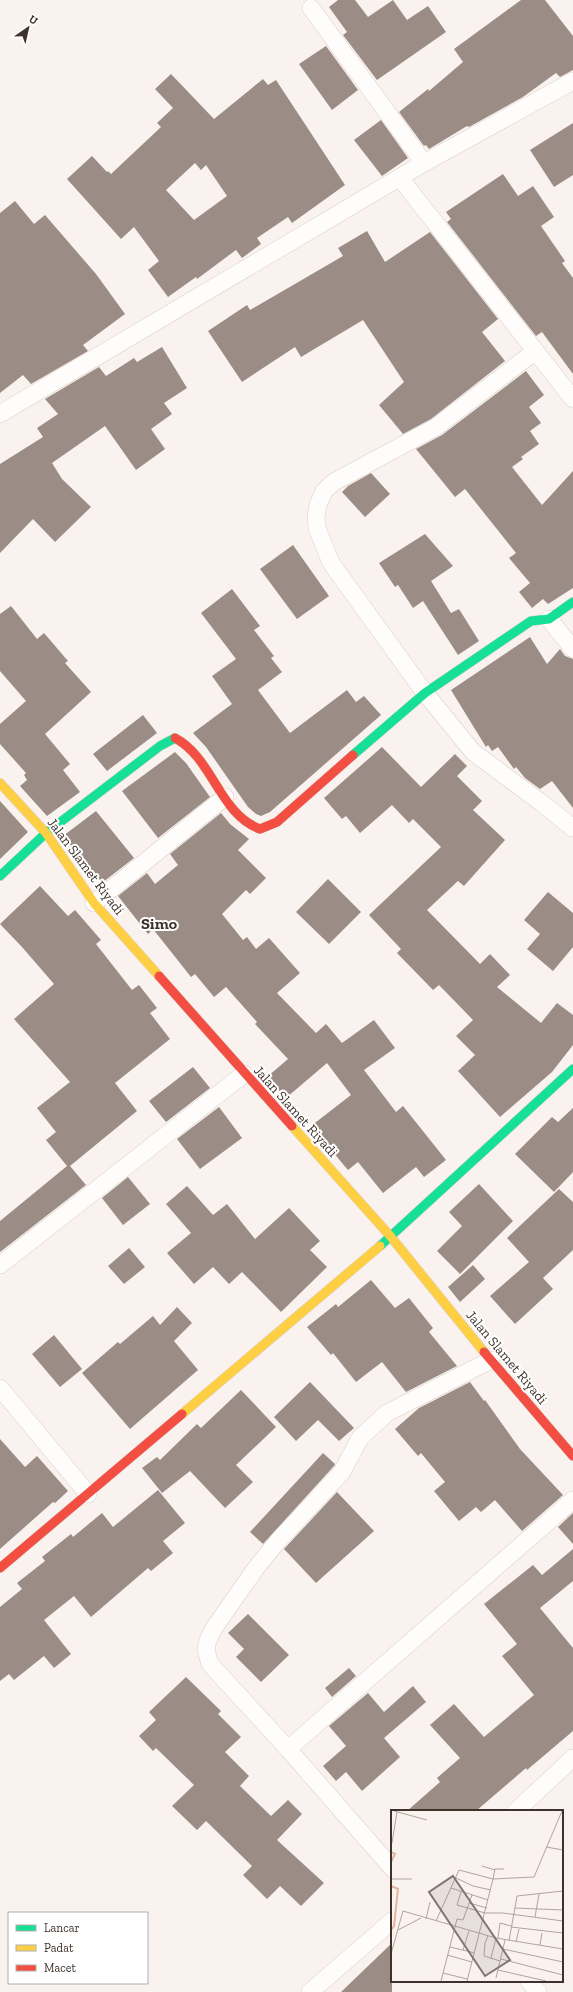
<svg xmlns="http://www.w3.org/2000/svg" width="573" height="1992" font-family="'Zilla Slab',serif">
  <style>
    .building { fill: #9b8d85; fill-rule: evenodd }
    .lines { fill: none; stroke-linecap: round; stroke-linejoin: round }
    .street-casing { stroke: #d9cfca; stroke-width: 18 }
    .fast-casing { stroke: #d9cfca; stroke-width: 10 }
    .slow-casing { stroke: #d9cfca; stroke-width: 10 }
    .jam-casing { stroke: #d9cfca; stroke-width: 10 }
    .street { stroke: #fefdfc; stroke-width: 17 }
    .fast { stroke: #16e098; stroke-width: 9 }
    .slow { stroke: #ffcf43; stroke-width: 9 }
    .jam { stroke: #f24e42; stroke-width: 9 }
    .labels { text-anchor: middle; stroke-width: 4; stroke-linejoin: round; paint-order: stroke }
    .street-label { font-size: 14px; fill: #3e322b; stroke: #fff }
    .quarter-label { font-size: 16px; font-weight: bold; fill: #3e322b; stroke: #fff }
    .inset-river { fill: none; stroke: #e4b49d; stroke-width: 2 }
    .inset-road { fill: none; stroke: #afa5a0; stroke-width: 1 }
    .view { fill: #80756f; fill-opacity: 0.15; stroke: #80756f; stroke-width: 2 }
    .inset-edge { fill: none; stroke: #3e322b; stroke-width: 2 }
  </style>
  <rect width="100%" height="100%" fill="#faf2ee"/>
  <path class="building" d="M338,0H355L368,17L393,0L407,20L428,6L446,32L377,80L343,35L347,32L329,7Z
    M521,0H545L573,36V70L560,77L556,73L523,97L469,127L467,126L429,149L426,145L424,146L399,112L428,89L429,91L463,62L454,49Z
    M326,46L358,90L332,110L299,64Z
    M171,74L214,119L263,79L268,85L276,80L345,185L292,223L288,217L257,238L261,244L242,258L236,250L197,279L196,277L168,297L148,270L159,261L134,227L121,239L67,179L92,156L107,172L108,171L111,174L161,127L157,123L173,108L155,89ZM195,163L201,170L206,165L227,196L194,220L166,190Z
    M381,120L408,158L382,176L354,140Z
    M573,123V175L554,187L530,150Z
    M503,174L518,196L533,186L554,217L541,226L565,261L562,263L573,278V374L542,332L536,336L447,222L451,219L446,212Z
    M15,201L34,224L45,215L96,274L125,314L83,345L88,351L31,384L23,375L0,393V213Z
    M367,231L385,262L430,232L498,319L482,332L505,361L431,419L403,434L379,405L404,382L363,320L301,357L295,347L242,382L208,331L247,305L250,310L343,256L338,248Z
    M162,347L187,388L164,403L172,414L151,429L165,449L136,470L105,426L52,463L62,479L91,507L55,542L33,519L0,553V464L43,437L37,428L58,414L45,399L99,367L106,376L134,358L137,362Z
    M526,371L544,395L529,407L541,423L530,431L539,444L521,457L523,459L512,467L542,505L573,471V588L548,604L543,599L532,608L519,592L530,583L509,558L516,553L465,489L455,497L416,449L442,435Z
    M371,473L390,494L365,517L342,492L348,486Z
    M425,534L453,566L431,581L451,613L459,609L479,641L458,655L423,601L413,608L398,585L395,587L379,563Z
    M293,545L329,596L297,619L260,569Z
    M232,589L260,626L254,630L274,656L271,658L282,672L258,690L290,733L347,690L356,702L364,696L381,715L270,812L261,816L256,814L248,807L206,747L193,733L232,704L212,676L236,659L201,613Z
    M11,606L37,639L44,633L68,661L65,663L91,692L45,734L70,764L63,770L80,792L47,816L20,786L27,780L24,775L26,773L0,744V724L26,701L0,671V614Z
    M530,637L547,664L560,649L565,656L573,659V808L552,781L540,789L525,778L516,767L514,769L498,747L492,751L488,745L486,747L451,690Z
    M143,715L157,733L107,771L93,754Z
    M382,747L421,787L455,754L467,766L457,776L482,801L473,810L505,840L464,886L458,881L427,910L480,964L490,954L510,975L497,987L541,1023L557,1003L573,1015V1045L552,1072L500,1117L458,1071L475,1055L456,1036L473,1020L439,985L433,990L397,953L401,949L369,915L441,847L413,819L409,823L392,805L360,833L346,816L342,819L324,798Z
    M175,752L186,763L210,797L158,838L122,791Z
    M0,801L28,832L0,859Z
    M96,811L134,858L102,883L63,836Z
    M221,813L230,824L249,839L238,850L266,878L250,894L246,890L222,914L243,940L247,937L256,949L269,938L300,973L277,993L316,1033L326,1024L342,1043L374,1020L395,1048L364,1070L396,1112L403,1106L446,1160L424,1177L416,1167L383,1193L358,1162L348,1170L311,1126L351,1095L327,1063L286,1098L267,1077L288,1059L255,1024L257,1022L226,987L214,997L195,974L191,977L153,929L148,934L118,896L147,873L155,884L178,865L170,854Z
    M328,879L361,912L329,944L296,912Z
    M40,886L68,916L75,910L101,940L96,944L132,990L139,985L157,1008L150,1013L170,1039L115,1083L137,1111L70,1166L86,1185L0,1252V1221L67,1166L46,1140L56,1132L37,1108L70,1082L14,1019L54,984L22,947L0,924Z
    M548,892L573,913V947L553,971L527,949L540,934L524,920Z
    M193,1067L210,1088L166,1122L149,1101Z
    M219,1107L242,1138L200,1169L177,1139Z
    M573,1108V1172L554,1192L515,1154L552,1117L558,1122Z
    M128,1177L150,1204L123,1225L102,1198Z
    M479,1184L513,1221L460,1274L437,1251L462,1226L449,1212Z
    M187,1186L213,1215L227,1204L255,1239L289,1208L320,1241L310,1250L327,1267L281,1312L242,1272L229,1284L213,1267L194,1284L167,1253L191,1233L166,1204Z
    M559,1189L573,1202V1250L543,1278L553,1289L515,1324L490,1296L529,1262L507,1238Z
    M129,1248L145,1267L124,1284L108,1266Z
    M473,1265L485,1279L460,1302L448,1287Z
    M371,1280L395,1308L409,1298L433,1328L429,1332L457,1366L406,1392L382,1362L356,1382L333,1353L331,1355L307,1327L336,1304L338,1307Z
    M177,1307L192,1323L174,1341L198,1370L130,1429L82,1373L118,1342L120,1344L153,1316L160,1325Z
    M54,1335L82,1369L60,1387L32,1354Z
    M310,1382L354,1428L339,1441L318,1420L296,1441L274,1417Z
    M470,1382L484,1401L485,1400L520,1449L563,1495L522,1531L495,1500L481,1512L476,1507L459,1521L434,1491L445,1482L421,1453L418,1456L395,1429L419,1408Z
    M241,1390L276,1427L236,1465L253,1482L225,1508L190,1471L162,1493L142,1468L157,1457L160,1460L197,1424L201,1428Z
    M0,1439L25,1467L37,1456L68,1491L55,1503L53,1502L0,1549Z
    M323,1453L335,1464L334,1466L263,1544L250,1532Z
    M158,1490L185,1523L163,1541L173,1553L151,1571L148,1568L91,1617L74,1596L44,1620L71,1654L54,1668L44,1656L14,1680L9,1674L0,1681V1607L22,1589L17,1583L45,1561L42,1557L71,1534L73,1537L102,1513L113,1527Z
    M337,1492L374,1531L316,1583L284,1549Z
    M573,1513V1544L558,1527Z
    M573,1549V1581L540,1608L573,1648V1731L527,1770L526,1768L476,1811H407L440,1782L437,1778L460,1758L430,1725L454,1704L484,1737L534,1695L502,1656L517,1644L484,1604L533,1565L542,1575Z
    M248,1614L289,1655L261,1682L236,1657L244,1649L228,1633Z
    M349,1668L356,1676L332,1697L325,1688Z
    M186,1677L221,1711L218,1714L241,1737L225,1752L249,1776L240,1786L271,1816L288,1800L302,1814L277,1840L324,1883L301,1906L280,1886L267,1899L243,1875L252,1866L206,1821L197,1830L172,1806L194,1785L156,1748L153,1751L139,1736L156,1720L149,1712Z
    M413,1686L426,1702L384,1738L400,1757L362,1791L346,1772L336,1781L323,1766L346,1746L329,1726L368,1693L384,1712Z
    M392,1943V1992H341Z"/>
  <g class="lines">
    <defs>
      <path id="street" d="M311,8L424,163
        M400,178L573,399
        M534,352L436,427L334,482L324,491L318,505L316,517L317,528L331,563L425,693L473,752L543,804L573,828
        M0,414L424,163L573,81
        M549,619L573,649
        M94,903L225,797
        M0,1265L244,1074
        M0,1388L88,1494
        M288,1749L573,1500
        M516,1811L573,1758
        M392,1868L288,1749L210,1664L206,1650L208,1640L214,1628L256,1568L278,1541L342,1472L360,1438L387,1413L491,1360
        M529,1981L538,1992
        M310,1992L392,1921"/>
      <path id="fast" d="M353,755L425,693L531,621L549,619L573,602
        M0,876L46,833L160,746L175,738
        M380,1246L573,1069"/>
      <path id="slow" d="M0,783L46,833L94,903L159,976
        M292,1126L391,1237L484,1352
        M182,1414L380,1246"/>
      <path id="jam" d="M175,738C213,758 219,814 260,829L277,822L353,755
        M159,976L292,1126
        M484,1352L573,1456
        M0,1568L182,1414"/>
    </defs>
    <use href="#street" class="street-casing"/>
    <use href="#fast" class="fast-casing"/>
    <use href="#slow" class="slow-casing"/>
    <use href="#jam" class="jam-casing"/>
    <use href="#street" class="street"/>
    <use href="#fast" class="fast"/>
    <use href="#slow" class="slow"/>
    <use href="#jam" class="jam"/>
  </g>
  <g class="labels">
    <g class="street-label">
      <text transform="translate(86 866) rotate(53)" y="5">Jalan Slamet Riyadi</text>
      <text transform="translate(296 1111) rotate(48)" y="5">Jalan Slamet Riyadi</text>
      <text transform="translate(507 1357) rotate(50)" y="5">Jalan Slamet Riyadi</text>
    </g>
    <g class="quarter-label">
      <text x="159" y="929">Simo</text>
    </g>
  </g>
  <g transform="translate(391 1810)">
    <rect width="172" height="172" fill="#faf2ee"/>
    <path class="inset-river" d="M0,42L4,44L0,52M0,76L7,79L3,116L0,120"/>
    <path class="inset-road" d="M3,1L36,10M1,33L6,2M155,37L172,40M91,56L104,60M65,68L82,76L100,80M0,69H21M60,78L97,90M70,82L66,95L94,103M78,93L96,98M124,98L172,100M12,101L105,128L172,139M94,103H112L172,111M144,107L148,84M35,109L39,92M45,111L68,60L102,69L104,59H113M120,117L172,123M7,120L30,108M97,126L94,133L93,146L109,151M107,128L109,113L120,116M118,131L126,86L172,81M125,132L128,119M149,135L151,123M59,137L84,143M112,139L172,152M72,140L78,121M0,144L12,101M56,145L81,152M100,148L105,128M110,149L172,165M107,160L155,171M52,163L76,169M105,168L114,130M50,171L66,109L72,110L81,85M76,171L102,69L143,67L171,1"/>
    <path class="view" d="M62,66L119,150L94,166L38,82Z"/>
    <rect width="172" height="172" class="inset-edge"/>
  </g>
  <rect x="8" y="1912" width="140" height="72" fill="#ffffff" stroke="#b2adaa"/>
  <rect x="16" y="1925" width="20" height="6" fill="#16e098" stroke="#b2adaa"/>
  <text x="44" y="1932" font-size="12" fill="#3e322b">Lancar</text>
  <rect x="16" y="1945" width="20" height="6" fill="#ffcf43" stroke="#b2adaa"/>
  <text x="44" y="1952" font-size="12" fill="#3e322b">Padat</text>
  <rect x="16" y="1965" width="20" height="6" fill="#f24e42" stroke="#b2adaa"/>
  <text x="44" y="1972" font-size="12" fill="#3e322b">Macet</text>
  <g transform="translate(28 28) rotate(34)" stroke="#ffffff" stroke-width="3" paint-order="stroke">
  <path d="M0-3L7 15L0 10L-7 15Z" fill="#3e322b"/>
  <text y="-6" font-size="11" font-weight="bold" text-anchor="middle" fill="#3e322b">U</text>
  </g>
</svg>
